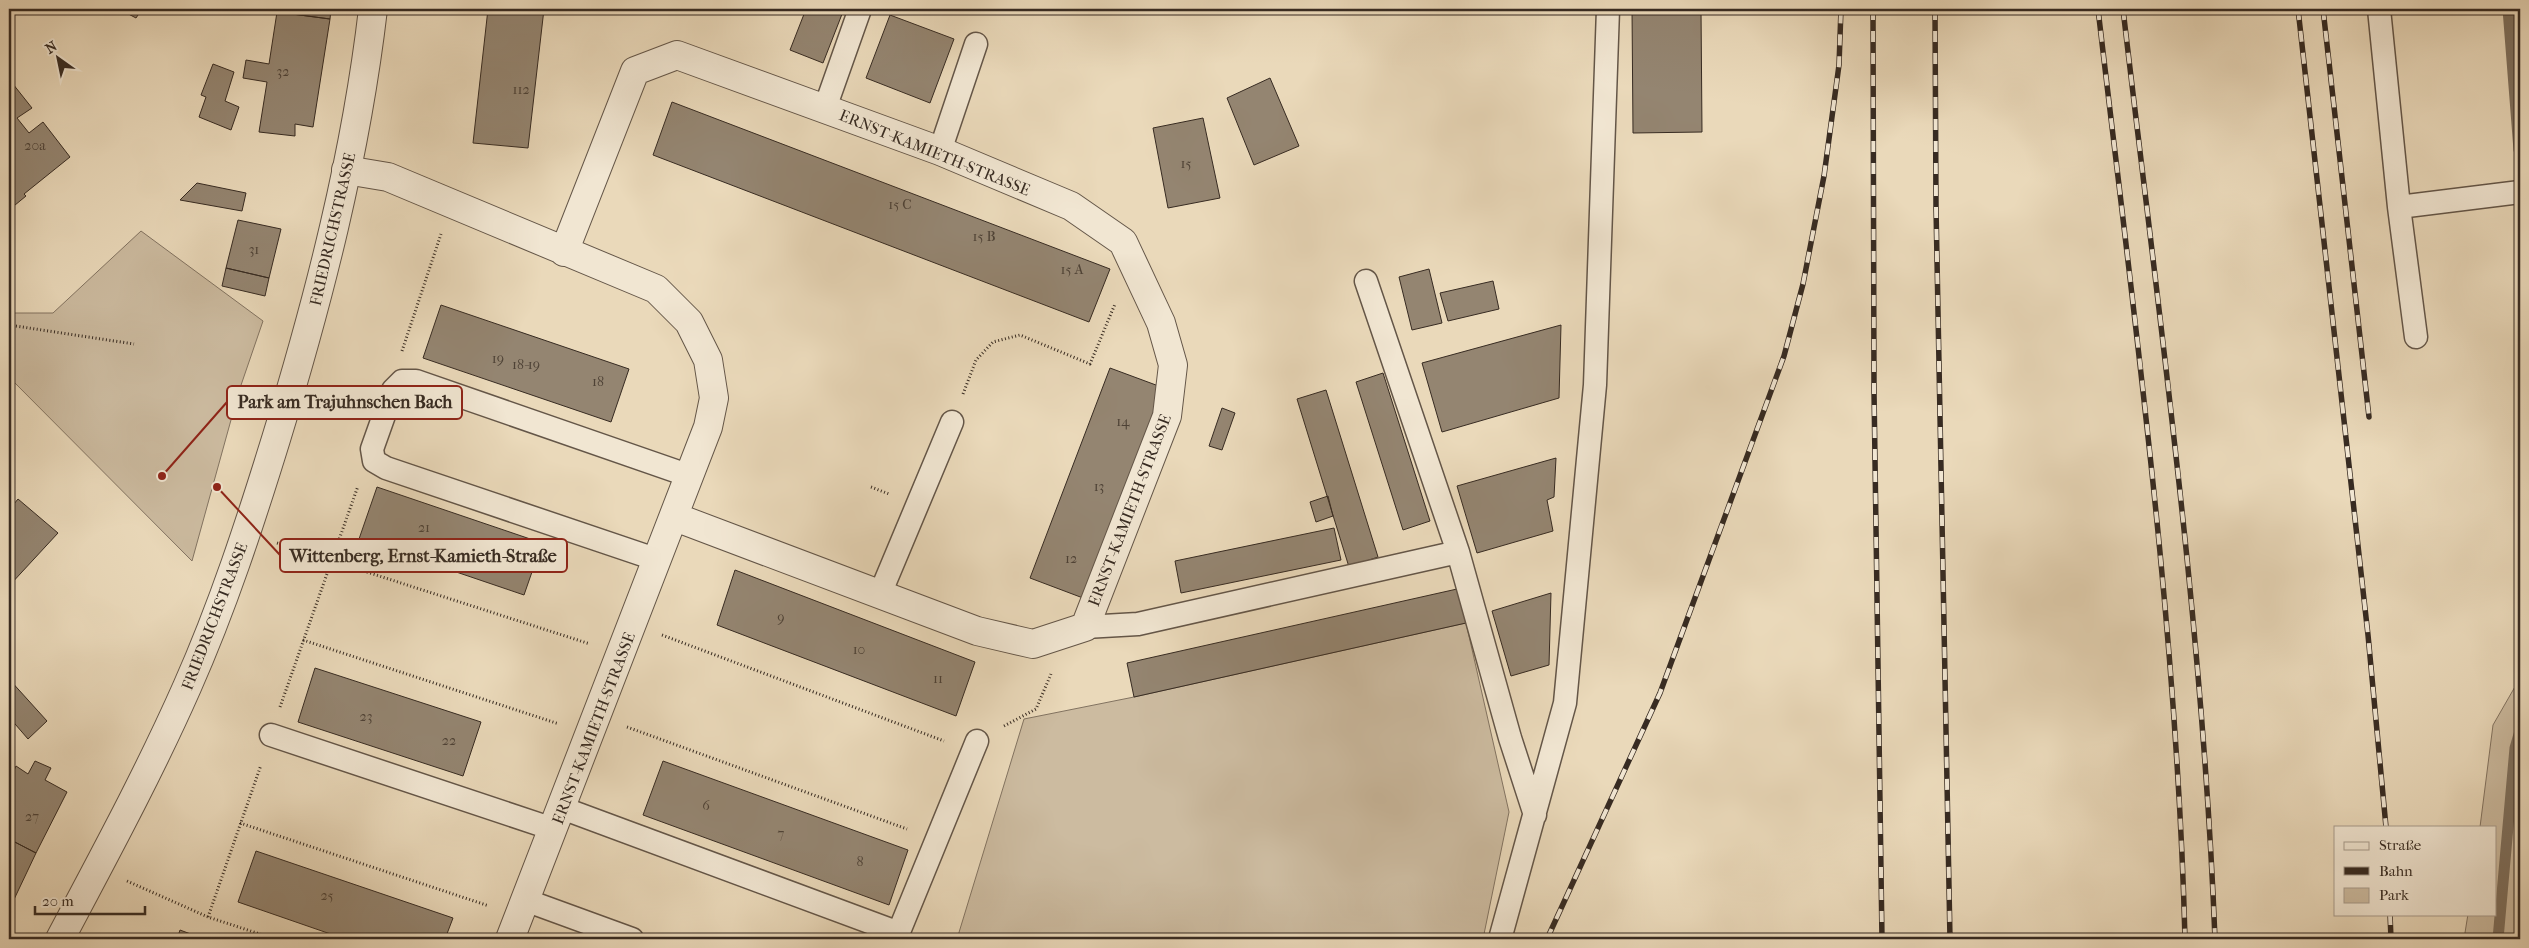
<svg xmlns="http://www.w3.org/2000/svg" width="2529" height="948" font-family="'IM FELL French Canon',serif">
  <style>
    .green { fill: #ccbba0; stroke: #827361 }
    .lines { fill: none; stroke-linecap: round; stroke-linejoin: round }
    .stream { stroke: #7e705e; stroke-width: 11 }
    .building { fill: #948571; stroke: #372b22 }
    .service-casing { stroke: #645648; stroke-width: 25 }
    .minor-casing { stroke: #645648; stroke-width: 30 }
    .tertiary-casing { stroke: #645648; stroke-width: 30 }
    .path { stroke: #372b22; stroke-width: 3; stroke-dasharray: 1 2.5; stroke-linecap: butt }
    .service { stroke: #f1e6d2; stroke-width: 22 }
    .minor { stroke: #f1e6d2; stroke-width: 28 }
    .tertiary { stroke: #f1e6d2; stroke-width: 28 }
    .rail-casing { stroke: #372b22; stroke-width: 5.5 }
    .rail { stroke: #f1e6d2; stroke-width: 4; stroke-dasharray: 11; stroke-linecap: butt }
    .labels { text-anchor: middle; stroke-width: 4.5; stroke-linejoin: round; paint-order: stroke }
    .number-label { font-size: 14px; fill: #4e4236 }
    .street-label { font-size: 16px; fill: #372b22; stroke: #f1e6d2 }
    .leader { fill: none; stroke: #8f2418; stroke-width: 2 }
    .callout-dot { fill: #8f2418; stroke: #f1e6d2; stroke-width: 2 }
    .callout { fill: #f1e6d2; stroke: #8f2418; stroke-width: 2 }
    .callout-label { font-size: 18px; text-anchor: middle; font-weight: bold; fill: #372b22 }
  </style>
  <rect width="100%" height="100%" fill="#ead9ba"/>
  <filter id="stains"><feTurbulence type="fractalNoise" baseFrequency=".004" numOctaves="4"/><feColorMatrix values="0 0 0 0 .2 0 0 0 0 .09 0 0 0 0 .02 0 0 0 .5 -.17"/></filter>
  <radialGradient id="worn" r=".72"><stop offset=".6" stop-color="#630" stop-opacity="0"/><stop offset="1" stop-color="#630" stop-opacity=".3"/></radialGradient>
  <path class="green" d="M141,231L263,321L239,391L192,561L9,377V313H53Z
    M1466,623L1509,812L1483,939H957L1024,719L1134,697Z
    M2520,678V939H2464L2468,914H2495V827H2480L2493,725Z"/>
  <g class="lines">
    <path class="stream" d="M2508,9L2519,150
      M2498,939L2515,748L2520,731"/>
  </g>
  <path class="building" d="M119,9H142L136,18Z
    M278,9H331L330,19L277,12Z
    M488,9H544L528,148L473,143Z
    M806,9H844L823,63L790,50Z
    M1632,9H1701L1702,132L1633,133Z
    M277,12L330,19L313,127L295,124V136L259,132L267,82L243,78L246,60L269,64Z
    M890,15L954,39L930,103L866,78Z
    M213,64L234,72L225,101L239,107L231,130L199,117L206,97L201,95Z
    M1270,78L1299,146L1254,165L1227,98Z
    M9,79L32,108L17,118L29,133L43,122L70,157L24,194L26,196L9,210Z
    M672,102L1110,269L1089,322L653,155Z
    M1203,118L1220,198L1168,208L1153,128Z
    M197,183L246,193L242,211L180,200Z
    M238,220L281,229L269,278L226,268Z
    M226,268L269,278L265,296L222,286Z
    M1429,269L1442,323L1412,330L1399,277Z
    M1493,281L1499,309L1448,321L1440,293Z
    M441,305L629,369L611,422L423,358Z
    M1561,325L1559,398L1442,432L1422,363Z
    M1110,368L1164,388L1083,598L1030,578Z
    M1383,373L1430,521L1403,530L1356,382Z
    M1326,390L1378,557L1349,567L1297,399Z
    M1222,408L1235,413L1222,450L1209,446Z
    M1556,458L1554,497L1547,500L1553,531L1477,553L1457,486Z
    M377,487L542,543L524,595L359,539Z
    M1328,496L1333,516L1316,522L1310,502Z
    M18,499L58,533L9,586V510Z
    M1334,528L1341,560L1181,593L1175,561Z
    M735,570L975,662L956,716L717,625Z
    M1457,589L1466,623L1134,697L1127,663Z
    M1551,593L1549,665L1511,676L1492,611Z
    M315,668L481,722L463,776L298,722Z
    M9,679L47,721L28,739L9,717Z
    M35,761L51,768L45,780L67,792L36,853L9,839V781L16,766L28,774Z
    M663,761L908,850L889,905L643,815Z
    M9,839L36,853L9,910Z
    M256,851L453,918L445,939H345L238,902Z
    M180,930L204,939H177Z"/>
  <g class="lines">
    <defs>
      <path id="service" d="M2379,9L2399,207L2416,337
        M825,108L860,9
        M940,151L976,44
        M2399,207L2520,192
        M1366,281L1458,552L1510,738L1535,815
        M658,560L386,468L374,461L372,449L393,390L402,381H416L690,476
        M880,594L952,422
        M1085,627L1138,624L1458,552
        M271,735L553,829
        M562,808L899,933
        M525,900L632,939
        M896,939L977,741
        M1500,939L1565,703L1595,385L1608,9"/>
      <path id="minor" d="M346,170L388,177L656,289L689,322L708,360L714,398L708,427L510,939
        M564,252L635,71L677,55L940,151L1071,206L1123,242L1161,323L1173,365L1167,416L1085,627L1033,644L977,631L675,517"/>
      <path id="tertiary" d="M60,939C104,856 149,773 187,687C223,606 250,523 276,439C319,299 356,155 373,9"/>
    </defs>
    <use href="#service" class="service-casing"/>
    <use href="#minor" class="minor-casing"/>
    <use href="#tertiary" class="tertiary-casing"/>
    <path class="path" d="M9,325L134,344
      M402,351L441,234
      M963,394L976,360L993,342L1020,335L1090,364L1115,304
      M871,487L889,494
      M277,543L590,644
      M662,635L944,741
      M303,640L559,724
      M280,707L358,486
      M1004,726L1036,709L1051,674
      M627,727L907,829
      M240,823L489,906
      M127,881L208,917L275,939
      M208,917L261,765"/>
    <use href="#service" class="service"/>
    <use href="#minor" class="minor"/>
    <use href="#tertiary" class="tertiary"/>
    <defs>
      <path id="rail" d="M1873,9L1874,391L1882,939
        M1935,9L1936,207L1950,939
        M2098,9C2134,318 2177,627 2185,939
        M2123,9C2159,318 2203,628 2215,939
        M2298,9L2368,635L2386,827
        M2323,9L2369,417
        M2390,914L2391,939
        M1547,939L1660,693L1784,356L1803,284L1824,176L1839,65L1841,9"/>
    </defs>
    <use href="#rail" class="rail-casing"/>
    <use href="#rail" class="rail"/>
  </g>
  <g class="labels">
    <g class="number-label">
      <text x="283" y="76">32</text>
      <text x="521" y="94">112</text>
      <text x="35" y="150">20a</text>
      <text x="1186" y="168">15</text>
      <text x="900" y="209">15 C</text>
      <text x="984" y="241">15 B</text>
      <text x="254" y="254">31</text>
      <text x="1072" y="274">15 A</text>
      <text x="498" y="363">19</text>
      <text x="526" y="369">18-19</text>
      <text x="598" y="386">18</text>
      <text x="1123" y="426">14</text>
      <text x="1099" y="491">13</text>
      <text x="424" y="532">21</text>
      <text x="1071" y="563">12</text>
      <text x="781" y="622">9</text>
      <text x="859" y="654">10</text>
      <text x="938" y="683">11</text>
      <text x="366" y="721">23</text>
      <text x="449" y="745">22</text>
      <text x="706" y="810">6</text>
      <text x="32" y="821">27</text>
      <text x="781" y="838">7</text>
      <text x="860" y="866">8</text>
      <text x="327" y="900">25</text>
    </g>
    <g class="street-label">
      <text transform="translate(935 152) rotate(22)" y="6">ERNST-KAMIETH-STRASSE</text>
      <text transform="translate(332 229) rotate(-77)" y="6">FRIEDRICHSTRASSE</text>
      <text transform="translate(1129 510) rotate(-69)" y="6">ERNST-KAMIETH-STRASSE</text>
      <text transform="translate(214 616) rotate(-69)" y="6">FRIEDRICHSTRASSE</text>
      <text transform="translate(593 728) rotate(-69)" y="6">ERNST-KAMIETH-STRASSE</text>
    </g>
  </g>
  <path class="leader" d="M162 476L227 402M217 487L280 555"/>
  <g class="callout-dot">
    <circle cx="162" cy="476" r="5"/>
    <circle cx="217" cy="487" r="5"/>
  </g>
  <g class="callout">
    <rect x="227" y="386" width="235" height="33" rx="5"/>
    <rect x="280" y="539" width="287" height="33" rx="5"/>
  </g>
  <g class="callout-label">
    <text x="345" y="408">Park am Trajuhnschen Bach</text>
    <text x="423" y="562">Wittenberg, Ernst-Kamieth-Straße</text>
  </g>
  <rect width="2529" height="948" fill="none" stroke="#ead9ba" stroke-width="30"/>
  <rect x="10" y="10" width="2509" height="928" fill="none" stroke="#372b22" stroke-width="2.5"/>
  <rect x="15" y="15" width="2499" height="918" fill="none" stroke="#372b22"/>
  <rect x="2334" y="826" width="162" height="90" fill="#f1e6d2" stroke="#a79b8c"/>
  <rect x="2344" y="842" width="25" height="8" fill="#f1e6d2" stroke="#a79b8c"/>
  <text x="2379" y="850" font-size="15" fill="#372b22">Straße</text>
  <rect x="2344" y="867" width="25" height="8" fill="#372b22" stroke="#a79b8c"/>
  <text x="2379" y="876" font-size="15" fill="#372b22">Bahn</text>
  <rect x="2344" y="888" width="25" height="15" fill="#ccbba0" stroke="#a79b8c"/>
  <text x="2379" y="900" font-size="15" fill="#372b22">Park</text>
  <g transform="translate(58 58) rotate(327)" stroke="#f1e6d2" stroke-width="4" paint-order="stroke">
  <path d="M0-4L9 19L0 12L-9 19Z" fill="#372b22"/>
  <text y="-8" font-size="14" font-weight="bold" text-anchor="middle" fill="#372b22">N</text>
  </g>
  <path d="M35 906v8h110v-8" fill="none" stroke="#372b22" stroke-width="2.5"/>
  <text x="42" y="906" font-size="15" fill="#372b22" stroke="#f1e6d2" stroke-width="4" paint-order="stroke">20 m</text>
  <rect width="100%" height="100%" filter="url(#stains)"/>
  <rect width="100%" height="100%" fill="url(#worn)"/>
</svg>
